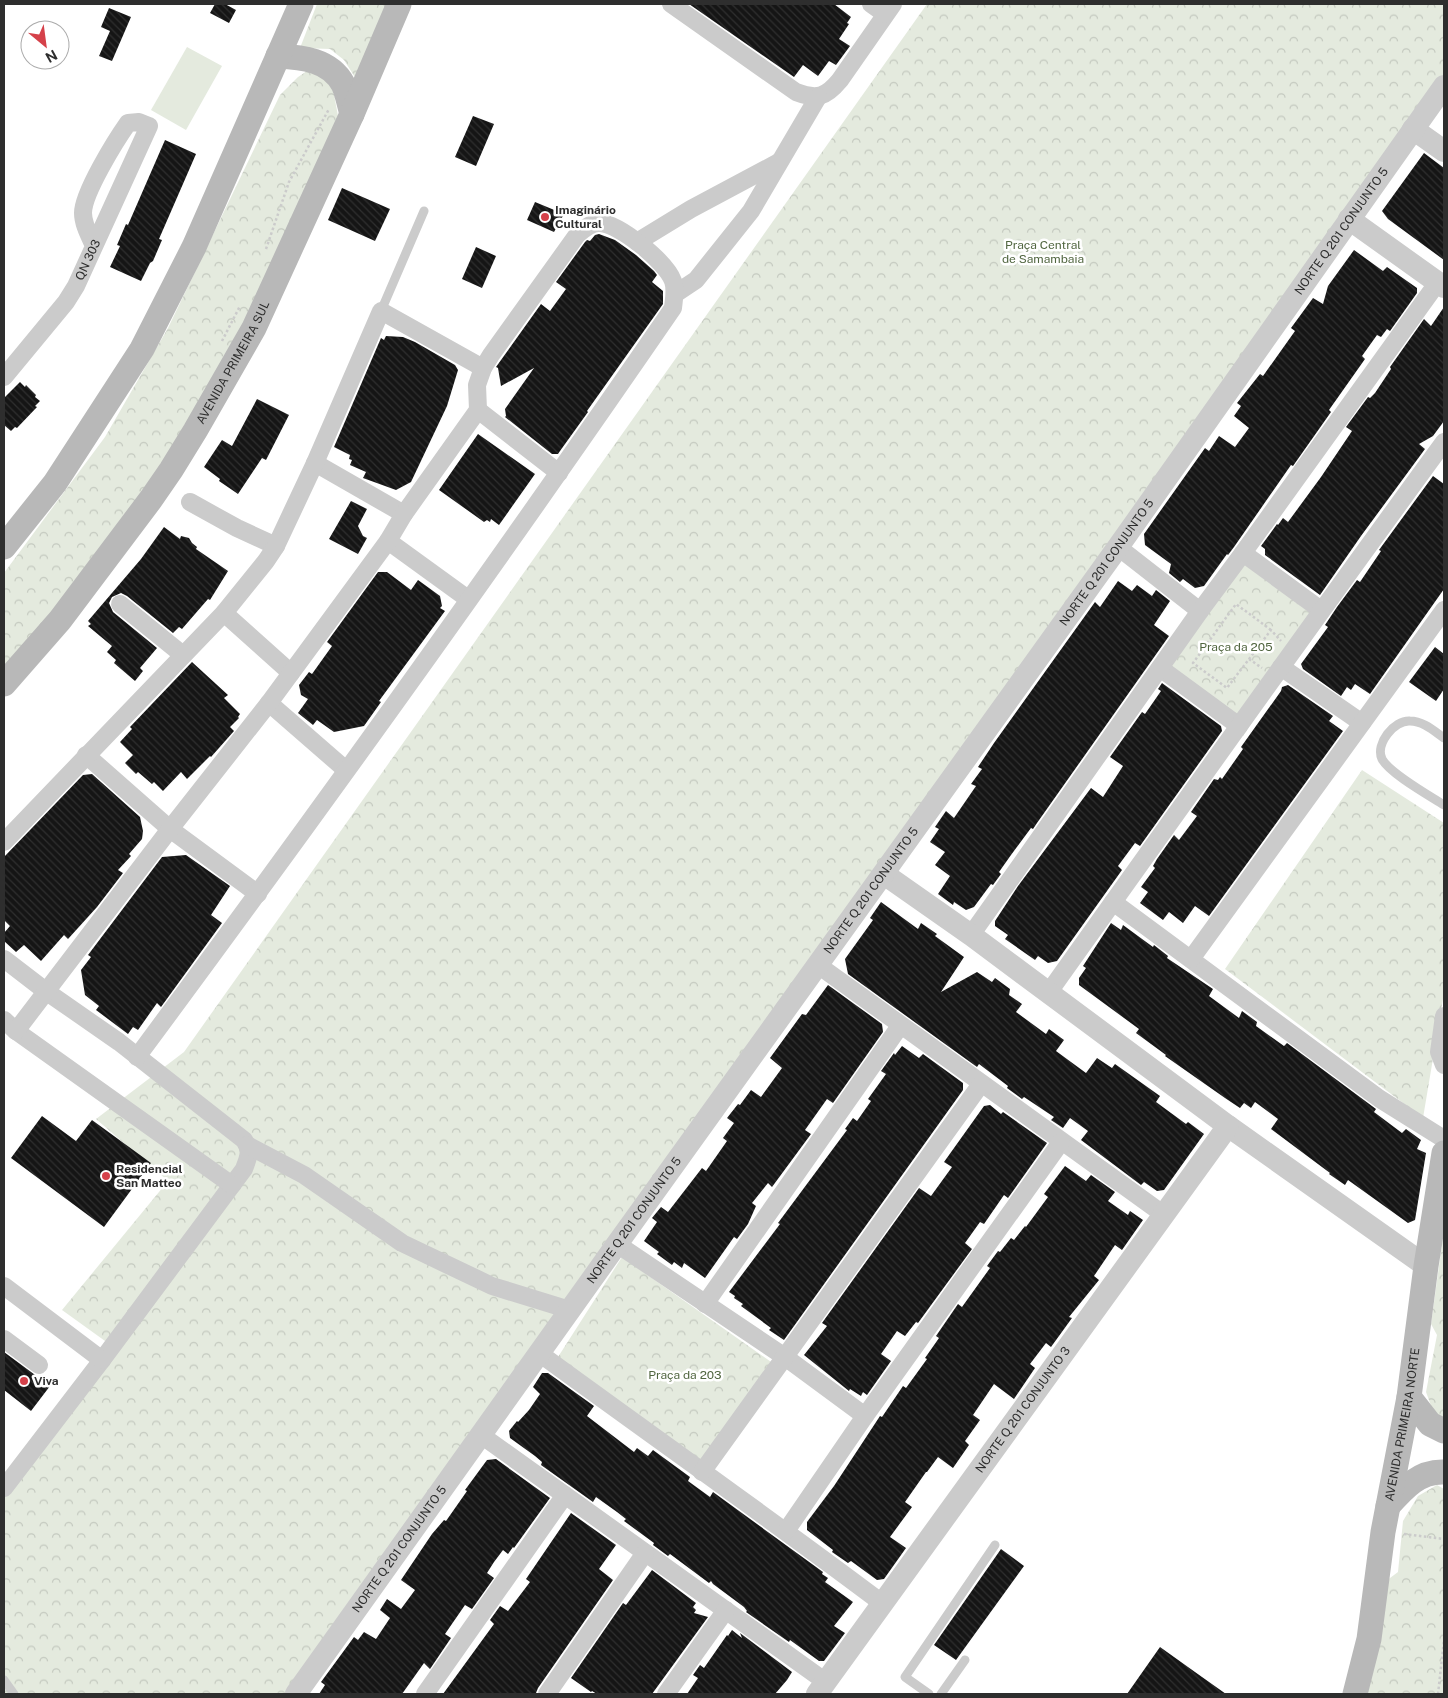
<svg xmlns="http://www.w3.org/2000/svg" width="1448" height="1698" font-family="'Public Sans',sans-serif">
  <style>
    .grass { fill: #e4eade }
    .forest { fill: url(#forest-crowns) }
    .building { fill: url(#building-back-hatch) }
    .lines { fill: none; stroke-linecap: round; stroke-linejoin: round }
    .path { stroke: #cbcbcb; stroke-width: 2.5; stroke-dasharray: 2.5 2.5; stroke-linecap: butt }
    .service { stroke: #cbcbcb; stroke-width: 9 }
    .minor { stroke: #cbcbcb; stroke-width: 18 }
    .tertiary { stroke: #cbcbcb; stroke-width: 22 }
    .secondary { stroke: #b8b8b8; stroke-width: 25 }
    .poi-dot { fill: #d5414a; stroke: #fff; stroke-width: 2 }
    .labels { text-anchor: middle; stroke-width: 5; stroke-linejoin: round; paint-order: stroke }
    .poi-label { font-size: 12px; font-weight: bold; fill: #2e2e2e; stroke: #fff; text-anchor: start }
    .street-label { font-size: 12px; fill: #2e2e2e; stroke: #fff }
    .park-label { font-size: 12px; fill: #516640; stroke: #fff }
  </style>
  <defs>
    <pattern id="forest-crowns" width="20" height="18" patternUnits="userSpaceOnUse" patternTransform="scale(1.25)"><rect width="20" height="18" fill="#e4eade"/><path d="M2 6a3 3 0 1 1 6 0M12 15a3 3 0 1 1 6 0" fill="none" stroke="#c4c9bf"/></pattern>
    <pattern id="building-back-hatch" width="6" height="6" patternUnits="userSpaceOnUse" patternTransform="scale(1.25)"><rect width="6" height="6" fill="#151515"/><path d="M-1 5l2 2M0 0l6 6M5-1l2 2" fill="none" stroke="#2f2f2f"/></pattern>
  </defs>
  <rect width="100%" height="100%" fill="#fff"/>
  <path class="grass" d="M187,47L222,66L186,130L151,110Z"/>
  <path class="forest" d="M317,4H393L358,82L344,60L330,49L300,48Z
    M927,4H1444V103L298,1694H4V1492L112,1346L62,1310L168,1181L96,1119L184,1052Z
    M313,67L331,79L339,121L227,361L136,514L4,673V573L105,437L168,328L280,95L298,77Z
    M1241,541L1330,607L1243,736L1152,668Z
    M1362,770L1444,823V993L1423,1118L1225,969Z
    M1444,1230V1420L1434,1414L1426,1392L1437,1335L1431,1324Z
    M622,1257L774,1364L702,1461L558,1357Z
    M1437,1485L1444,1489V1694H1362L1382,1584L1398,1572L1403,1521L1418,1496Z"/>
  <path class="building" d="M215,4H225L236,10L229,23L210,13Z
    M689,4H834L851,17L847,23L849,24L839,39L850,46L836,65L829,61L818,76L803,65L794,77Z
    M109,8L131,17L112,61L99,56L110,31L101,27Z
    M473,116L494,124L476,166L455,157Z
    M165,140L196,154L159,239L162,240L153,261L150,263L141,281L110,267L120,246L117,245L126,224L128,225Z
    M1424,153L1444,168V260L1388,219L1382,211Z
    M342,188L390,209L375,241L328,220Z
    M535,202L564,214L554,232L527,220Z
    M599,234L615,240L636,255L654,271L657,275L652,282L663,291V304L587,411L588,412L560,451L558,454H552L505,417L506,416L505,409L534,368L501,386L498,368L496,367L541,304L550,311L566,289L556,282L585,242L587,240L590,241L595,235Z
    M476,247L496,256L482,288L462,279Z
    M1354,250L1383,271L1387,267L1417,288V293L1390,331L1387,329L1381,337L1377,335L1362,356L1365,359L1329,410L1331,412L1293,466L1291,465L1234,547L1228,555L1227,554L1204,586L1195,588L1183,579L1180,582L1169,573L1171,564L1145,545L1144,534L1205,448L1209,451L1219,436L1235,447L1249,428L1234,416L1241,406L1237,403L1260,374L1263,376L1295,331L1291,328L1313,298L1323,304L1328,286Z
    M1444,307V421L1433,436L1419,444L1425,449L1361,536L1320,595L1265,555V549L1261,546L1277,524L1278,525L1283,518L1288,522L1321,477L1352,431L1346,427L1368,397L1370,398L1375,393L1391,369L1390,367L1424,319L1431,326Z
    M386,336L403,337L415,342L455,365L458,370L447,406L411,482L396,490L363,478L366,472L350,465L352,460L349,459L350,455L334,447L381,338L384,340Z
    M20,382L25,387L26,385L36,395L35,397L40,401L35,406L37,407L17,428L15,427L11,431L4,425V398Z
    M257,399L289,415L266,460L262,458L238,494L219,481L220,479L204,467L222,440L232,446Z
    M478,434L535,474L499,525L491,519L490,522L487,520L484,522L439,490Z
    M1433,476L1444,484V589L1370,694L1355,684L1351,690L1347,687L1341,696L1303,669L1301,664L1328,627L1325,625L1337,607L1357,580L1360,582L1381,551L1379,550Z
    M351,501L367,509L358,526L363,536L367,538L358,554L329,539Z
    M164,527L180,539L181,536L189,538L192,543L197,547L196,549L228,571L210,600L208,599L182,629L179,627L173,633L127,596L121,593L112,597L109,603L113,612L157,648L140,668L143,671L135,681L114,663L116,660L107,652L112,646L88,626L91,624L88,621L141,559Z
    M378,572H387L411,590L418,580L440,596L442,606L440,608L445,611L379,701L381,702L364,726L334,732L317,720L313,725L298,713L308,699L301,695L299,685L309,672L312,674L332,646L327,642Z
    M1118,581L1132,591L1137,585L1152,596L1156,590L1170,601L1154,625L1169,636L1037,823L1033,829L1031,828L1011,855L999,872L1001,874L993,885L991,884L974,907L966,910L954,902L953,905L938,894L950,876L935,865L945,852L930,842L939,829L935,827L946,811L954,818L976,786L971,784L982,769L978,767L994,743L1095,602L1100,607Z
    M1435,647L1444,654V689L1436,701L1409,682Z
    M192,662L228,695L224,698L240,714L238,717L239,718L230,727L234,731L211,757L210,756L187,779L181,772L163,791L154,782L152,784L138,772L136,774L125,763L133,755L120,742L132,729L130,727Z
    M1162,683L1221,726L1222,731L1140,846L1135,843L1118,866L1122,870L1057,961L1048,963L1038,956L1035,960L1005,939L1008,935L995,926V921L1018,886L1091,788L1103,797L1123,766L1110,757L1142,712L1145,714L1161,691L1158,689Z
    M1288,685L1333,716L1329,721L1343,731L1209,916L1195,906L1183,923L1169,912L1163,920L1140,903L1148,892L1141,887L1155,868L1153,866L1157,859L1174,835L1179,840L1197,816L1191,812L1214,779L1218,780L1220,777L1222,779L1243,749L1241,747L1281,691L1282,687Z
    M92,774L140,817L143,831L142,839L129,854L131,856L118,870L123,873L97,907L68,939L64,935L41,961L24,945L16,952L4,941V933L10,926L4,920V857L83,775Z
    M186,855L230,886L211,915L222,923L161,1007L157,1003L138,1030L133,1027L128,1034L96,1010L99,1006L85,995L81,970L91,957L88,955L162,857Z
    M881,902L918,929L921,923L937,934L935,936L964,957L941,992L977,972L992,982L995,978L1010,989L1009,995L1022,1004L1016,1012L1046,1034L1049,1029L1064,1040L1056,1051L1086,1073L1097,1058L1112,1068L1115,1064L1160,1096L1156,1102L1186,1124L1188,1122L1204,1134L1164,1190L1157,1191L1144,1182L1141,1185L1081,1140L1088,1131L1070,1118L1063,1128L1051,1120L1054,1117L1024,1097L1022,1099L1007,1088L1008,1086L979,1064L977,1067L848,974L845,959L873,920L870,918Z
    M1111,923L1121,930L1123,925L1153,947L1154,945L1168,956L1167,958L1213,989L1209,996L1239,1018L1242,1011L1257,1022L1256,1026L1284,1046L1287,1043L1376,1109L1374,1112L1402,1133L1406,1129L1421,1140L1417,1149L1426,1153L1415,1220L1408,1223L1348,1180L1345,1185L1329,1174L1330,1173L1271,1129L1278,1119L1255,1102L1251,1108L1244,1103L1240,1108L1225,1098L1165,1056L1166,1055L1136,1033L1139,1029L1079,985V978L1086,968L1083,966Z
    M828,985L882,1024L883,1032L833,1103L827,1099L805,1130L811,1134L772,1187L768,1183L752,1203L756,1206L748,1224L737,1239L734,1237L705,1278L684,1263L682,1268L674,1262L672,1265L657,1254L659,1252L644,1241L657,1222L652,1218L661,1207L668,1212L702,1168L706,1171L727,1141L723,1138L734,1123L727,1118L738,1104L740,1105L751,1090L761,1097L782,1068L770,1058L802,1014L806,1015Z
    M902,1046L919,1058L923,1054L963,1083V1090L784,1340L769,1330L771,1328L741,1306L743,1304L734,1298L735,1296L729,1292L780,1224L778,1223L847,1130L845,1129L853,1118L857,1121L871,1101L868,1099L886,1074L881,1071L894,1053L895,1055Z
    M990,1105L1001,1114L1003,1112L1047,1143L1008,1198L1004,1195L984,1224L980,1222L965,1243L972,1249L918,1323L916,1322L905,1336L897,1331L881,1354L891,1361L867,1395L863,1392L861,1396L850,1389L849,1391L804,1355L827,1326L822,1323L919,1188L931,1196L952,1167L944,1162L984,1106Z
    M42,1116L76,1141L92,1120L151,1163L104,1227L11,1158Z
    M1065,1166L1086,1181L1091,1175L1115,1192L1108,1201L1128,1215L1130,1211L1143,1220L1122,1250L1115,1245L1094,1276L1099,1280L1069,1317L1072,1318L1051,1347L1046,1343L1030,1364L1035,1368L1014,1399L994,1384L973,1415L980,1420L965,1441L969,1445L953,1468L938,1457L927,1472H926L905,1502L912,1507L890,1537L906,1548L884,1579L877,1580L851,1561L848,1563L832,1552L833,1550L807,1530V1522L834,1486L880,1416L882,1417L903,1386L906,1388L927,1359L925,1358L939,1338L936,1336L958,1304L962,1307L990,1268L987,1266L998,1251L1000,1252L1011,1238L1014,1240L1025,1226L1026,1227L1048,1197L1044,1194Z
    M4,1352L50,1386L31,1411L4,1390Z
    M542,1373H548L594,1406L587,1416L634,1452L637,1448L648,1456L653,1450L690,1477L688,1481L710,1497L713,1492L823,1572L822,1574L828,1578L825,1582L853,1602L834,1626L845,1633L824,1661H819L790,1640L789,1642L746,1612L747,1611L744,1607L713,1584L711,1581L709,1583L670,1554L668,1556L653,1545L654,1543L624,1521L626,1519L617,1512L596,1497L593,1502L541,1465L542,1462L535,1456L510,1438L509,1431L517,1421L518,1422L529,1410L540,1394L533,1387Z
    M496,1459L550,1498L514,1548L513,1547L508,1554L503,1550L494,1562L487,1573L494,1578L472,1609L465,1605L445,1634L451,1638L430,1669L424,1663L402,1694H319L325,1685L321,1682L354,1637L358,1640L364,1632L376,1639L390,1618L380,1610L387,1599L401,1609L415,1590L401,1580L432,1534L444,1520L446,1521L467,1491L465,1490L487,1460Z
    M571,1513L616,1545L599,1569L613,1580L538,1688L536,1693V1694H443L494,1624L490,1620L500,1606L508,1611L530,1582L526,1579Z
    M1001,1549L1024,1566L956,1660L934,1645Z
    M652,1570L696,1603L693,1607L696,1610L694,1613L708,1617L652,1694H597L592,1691L591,1692L571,1678L623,1603L626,1605Z
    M732,1630L742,1638L740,1633L792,1672L787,1680L775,1694H687L698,1678L693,1675L700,1665L704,1668L727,1635L728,1636Z
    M1160,1647L1202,1677L1226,1694H1127Z"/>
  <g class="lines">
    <path class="path" d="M266,249L289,182L329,109
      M222,341L240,306
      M1271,630L1236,604L1193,663L1227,688L1271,630L1281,641
      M1249,659L1262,668
      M1404,1534L1444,1539
      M1438,1694L1444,1640"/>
    <path class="service" d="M381,311L424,211
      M1444,738C1434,731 1423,721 1410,721C1394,720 1375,744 1382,759C1389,773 1430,796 1444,805
      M4,1680L14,1694
      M929,1694L905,1677L995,1545
      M941,1694L965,1660"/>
    <g class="minor">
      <path d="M671,4L796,92C817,100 826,97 840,80L893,4"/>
      <path d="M871,4L885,14"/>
      <path d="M637,242L691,209L779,162"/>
      <path d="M675,294L696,280L751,211L818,97"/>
      <path id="s1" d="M4,377L66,302L76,286L149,126L139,122L128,123C116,140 83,193 83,213C83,224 89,235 94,246"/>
      <path d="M478,410L559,473"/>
      <path d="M315,463L404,514"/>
      <path d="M190,502L237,528L276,546"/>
      <path d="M388,541L468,599"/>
      <path d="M1118,547L1200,611"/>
      <path d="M1243,553L1321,610"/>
      <path d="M120,604L183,655"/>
      <path d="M224,613L291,673"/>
      <path d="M1281,667L1362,723"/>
      <path d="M1160,668L1239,726"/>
      <path d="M269,703L346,770"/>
      <path d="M86,755L170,829L258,894"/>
      <path d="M4,842L224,613L266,561L276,546L315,463L381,311L483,368"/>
      <path d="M1113,902L1380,1099L1444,1139"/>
      <path d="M971,935L1200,611L1243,553L1438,282"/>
      <path d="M4,959L47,992L119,1042L244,1140C252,1151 248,1158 244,1169L102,1360L4,1488"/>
      <path d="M1191,959L1444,610"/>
      <path d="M818,965L1163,1214"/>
      <path d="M1049,992C1180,808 1311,624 1444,442"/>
      <path d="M1444,1016L1439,1052L1444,1065"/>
      <path d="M4,1020L16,1031L232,1185"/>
      <path d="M16,1031L170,829L269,703L388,541L404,514L478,410L477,385L483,368L491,355L577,235C584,229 591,222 600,223C620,224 666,262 673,281C676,289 674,299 673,308C499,561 320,810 137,1057"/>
      <path d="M247,1145L304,1175L402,1243L492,1286L570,1310"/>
      <path d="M617,1244L785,1357L865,1416"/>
      <path d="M4,1286L102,1360"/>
      <path d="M705,1304L900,1026"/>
      <path d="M4,1339L39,1365"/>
      <path d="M539,1353C654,1437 769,1518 882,1603"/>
      <path d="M481,1435L826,1682"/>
      <path d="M702,1472L981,1084"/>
      <path d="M786,1531L865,1416L1061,1142"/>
      <path d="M425,1694L565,1495"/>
      <path d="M547,1694L645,1553"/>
      <path d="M666,1694L726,1610"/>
    </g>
    <g class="tertiary">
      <path d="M1413,129L1444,151"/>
      <path d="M1349,219L1444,287"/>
      <path d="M884,874L971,935L1228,1126L1426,1266"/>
      <path id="s2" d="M296,1694L617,1244L1118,547L1444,86"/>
      <path id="s3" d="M817,1694L1228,1126"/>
    </g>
    <g class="secondary">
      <path d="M278,56C302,57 330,60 343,84C347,92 349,104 352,114"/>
      <path d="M4,547L55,483L142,349L194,247L301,4"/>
      <path id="s4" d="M4,684L60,620L151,499L171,470L195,431L254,328L352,114L399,4"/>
      <path d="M1409,1397L1430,1424L1444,1431"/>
      <path d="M1388,1506C1404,1488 1419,1471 1444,1472"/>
      <path id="s5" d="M1355,1694L1369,1639L1383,1532L1409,1397L1426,1266L1444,1153"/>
    </g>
  </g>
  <g class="poi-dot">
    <circle cx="545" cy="217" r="5"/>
    <circle cx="106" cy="1176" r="5"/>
    <circle cx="24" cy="1381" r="5"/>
  </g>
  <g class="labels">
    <g class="poi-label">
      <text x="555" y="214">Imaginário<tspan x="555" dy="14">Cultural</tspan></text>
      <text x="116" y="1173">Residencial<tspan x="116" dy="14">San Matteo</tspan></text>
      <text x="34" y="1385">Viva</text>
    </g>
    <g class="street-label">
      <text dy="4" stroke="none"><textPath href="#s2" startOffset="1798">NORTE Q 201 CONJUNTO 5</textPath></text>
      <text dy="4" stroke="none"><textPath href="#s1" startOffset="145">QN 303</textPath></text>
      <text dy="4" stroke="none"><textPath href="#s4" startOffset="396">AVENIDA PRIMEIRA SUL</textPath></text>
      <text dy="4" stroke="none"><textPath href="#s2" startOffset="1392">NORTE Q 201 CONJUNTO 5</textPath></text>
      <text dy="4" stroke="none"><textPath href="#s2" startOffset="988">NORTE Q 201 CONJUNTO 5</textPath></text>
      <text dy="4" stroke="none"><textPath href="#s2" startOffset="582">NORTE Q 201 CONJUNTO 5</textPath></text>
      <text dy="4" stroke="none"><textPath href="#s3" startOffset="351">NORTE Q 201 CONJUNTO 3</textPath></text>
      <text dy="4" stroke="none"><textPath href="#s5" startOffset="274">AVENIDA PRIMEIRA NORTE</textPath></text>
      <text dy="4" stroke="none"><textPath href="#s2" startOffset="178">NORTE Q 201 CONJUNTO 5</textPath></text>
    </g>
    <g class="park-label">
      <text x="1043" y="249">Praça Central<tspan x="1043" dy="14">de Samambaia</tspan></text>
      <text x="1236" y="651">Praça da 205</text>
      <text x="685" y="1379">Praça da 203</text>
    </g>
  </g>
  <rect width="1448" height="1698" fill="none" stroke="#2e2e2e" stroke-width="10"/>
  <g transform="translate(45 45) rotate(151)"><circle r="24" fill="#ffffff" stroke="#ababab"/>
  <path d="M0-4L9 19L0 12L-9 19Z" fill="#d5414a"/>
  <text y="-8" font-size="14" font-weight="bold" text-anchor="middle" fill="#2e2e2e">N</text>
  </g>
</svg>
